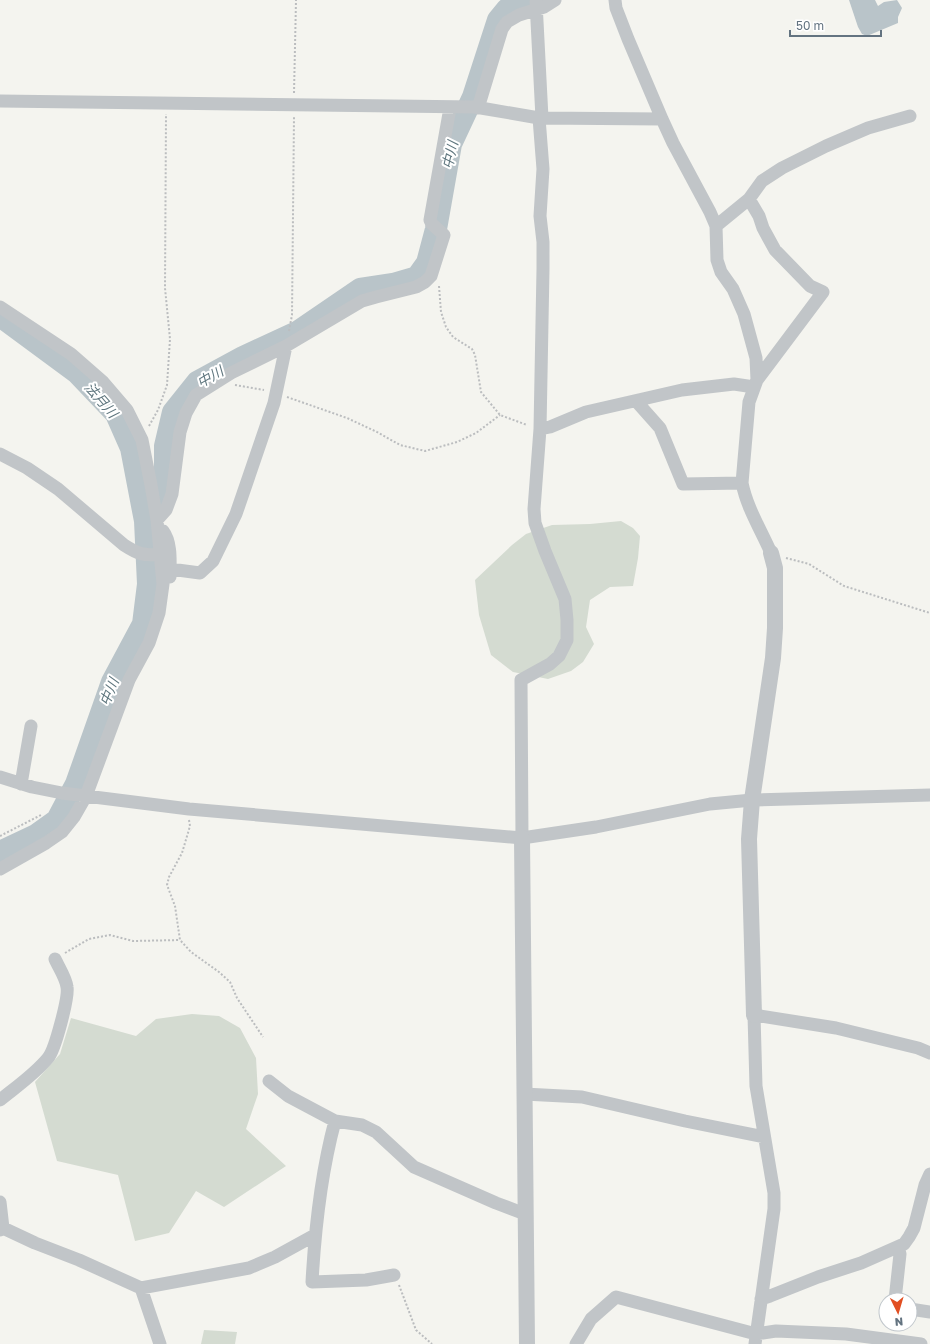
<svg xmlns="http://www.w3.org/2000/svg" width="930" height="1344" font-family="'Golos Text','Noto Sans JP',sans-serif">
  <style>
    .green { fill: #d4dbd1 }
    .water { fill: #b9c4c9 }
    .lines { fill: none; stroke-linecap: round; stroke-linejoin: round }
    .river { stroke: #b9c4c9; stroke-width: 22 }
    .path { stroke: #bbbdbf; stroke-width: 2; stroke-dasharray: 2 2; stroke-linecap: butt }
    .minor { stroke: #c1c5c8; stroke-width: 13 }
    .tertiary { stroke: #c1c5c8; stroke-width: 16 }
    .labels { text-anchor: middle; stroke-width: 4; stroke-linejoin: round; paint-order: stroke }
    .water-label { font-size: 14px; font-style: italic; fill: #5f767e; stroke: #fff }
  </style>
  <rect width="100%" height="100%" fill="#f4f4ef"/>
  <path class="green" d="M621,521L633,528L640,536L638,558L633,586L610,587L590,600L586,627L594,644L583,662L571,671L548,679L513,672L491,655L479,615L475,580L512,545L526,534L552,525L590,524Z
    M192,1014L219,1016L240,1028L256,1058L258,1094L246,1129L286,1166L224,1207L196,1191L169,1233L135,1241L118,1175L57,1161L35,1082L60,1054L71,1018L136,1036L156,1019Z
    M204,1330L237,1332L235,1344H201Z"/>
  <path class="water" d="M849,0H875L878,6L884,2L897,0L902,8L898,17V23L867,36L862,34L858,27Z"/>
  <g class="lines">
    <path class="river" d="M0,316L77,373L116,414L131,448L145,521L148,584L143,624L112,682L76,784L57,820L36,835L0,852
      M145,521L165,492V446L173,412L197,382L243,357L297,332L360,289L393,284L417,277L427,263L436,229L451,144L473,97L498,20L507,9L528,4L540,0"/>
    <path class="path" d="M294,93L296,0
      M439,286L441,312L446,327L453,337L472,349L475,355L481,392L500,415L527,425
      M289,331L292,315L294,117
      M235,385L264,390
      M287,397L347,418L377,432L400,445L425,451L457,442L476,433L500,415
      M149,426L158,410L167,385L170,339L165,288L166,114
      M786,558L809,564L844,586L930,613
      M189,820L190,826L182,853L169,877L167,885L175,906L180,940L191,952L219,972L230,982L237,998L263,1037
      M0,836L41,815
      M65,953L89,939L110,935L133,941L180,940
      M399,1285L416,1330L432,1344"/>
    <path class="minor" d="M615,0L616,8L628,39L662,119L673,143L710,212L716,226L717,260L721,272L733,289L744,314L756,358L757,380L749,402L742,483C747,508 761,530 771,553
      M536,2L542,118
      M0,101L475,107L539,118L662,119
      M478,108L502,29L507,22L519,15L544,7L555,0
      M749,199L759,216L763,228L775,250L810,286L823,292L757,380
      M716,226L749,199L762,181L782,168L826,146L868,128L910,116
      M0,307L71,354L103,382L127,410L142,440L151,485L157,520L163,584L159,613L149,643L129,680L86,796L74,817L62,832L46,843L0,869
      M636,401L660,428L683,484L742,483
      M540,429L550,427L586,412L682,390L734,384L754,387
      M0,454L27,468L58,489L124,545C138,554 143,556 160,554
      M157,520L166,510L172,494L180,432L186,413L196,395L231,373L286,346L362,301L376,297L416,287L425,282L431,276L444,235L432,224L430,220L450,108
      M163,531C172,543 170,563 170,577
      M170,569L200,573L213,561L236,514L274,403L286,346
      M0,777L32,787L62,793L189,809L522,838L596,827L710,804L752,800L930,795
      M21,784L31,726
      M522,838L521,680L550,664L559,656L567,640V620L565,599L545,551L535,523L534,509L540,429L543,269V242L540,216L543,169L539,118
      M269,1081L288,1096L335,1121
      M524,1094L582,1097L685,1121L764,1137
      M0,1100C16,1087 35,1074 48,1058C55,1050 69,997 67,987C66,978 59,968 55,959
      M0,1202L3,1228
      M0,1230L3,1228L35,1243L79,1260L141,1288L249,1268L275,1257L315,1235
      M394,1275L366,1280L312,1282C315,1228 321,1173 335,1121L362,1125L376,1132L414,1167L496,1203L525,1214
      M141,1288L160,1344
      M761,1299L770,1296L818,1277L861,1263L904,1244L909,1237L914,1228L925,1185L930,1174
      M895,1300L900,1254L898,1247
      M910,1309L930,1312
      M576,1344L591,1319L616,1297L756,1334L776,1331L846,1334L921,1344
      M755,1344L774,1209V1193L756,1086L754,1015L836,1028L918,1048L930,1053"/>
    <path class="tertiary" d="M522,838L527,1344
      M754,1015L749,839L752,800L773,658L775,628V568L771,553"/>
  </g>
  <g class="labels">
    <g class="water-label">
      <text transform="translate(450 155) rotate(-77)" y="5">中川</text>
      <text transform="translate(210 377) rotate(-30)" y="5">中川</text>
      <text transform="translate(101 400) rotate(49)" y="5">法月川</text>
      <text transform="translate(109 692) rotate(-68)" y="5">中川</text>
    </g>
  </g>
  <g transform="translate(898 1312) rotate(175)"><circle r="19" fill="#ffffff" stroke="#c1c7cc"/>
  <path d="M0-3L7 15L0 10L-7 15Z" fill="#e14f22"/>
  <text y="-6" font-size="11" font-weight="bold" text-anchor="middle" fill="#637380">N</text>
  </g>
  <path d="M790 30v6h91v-6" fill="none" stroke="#637380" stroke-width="2"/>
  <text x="796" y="30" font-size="12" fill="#637380" stroke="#ffffff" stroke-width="3" paint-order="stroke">50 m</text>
</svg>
